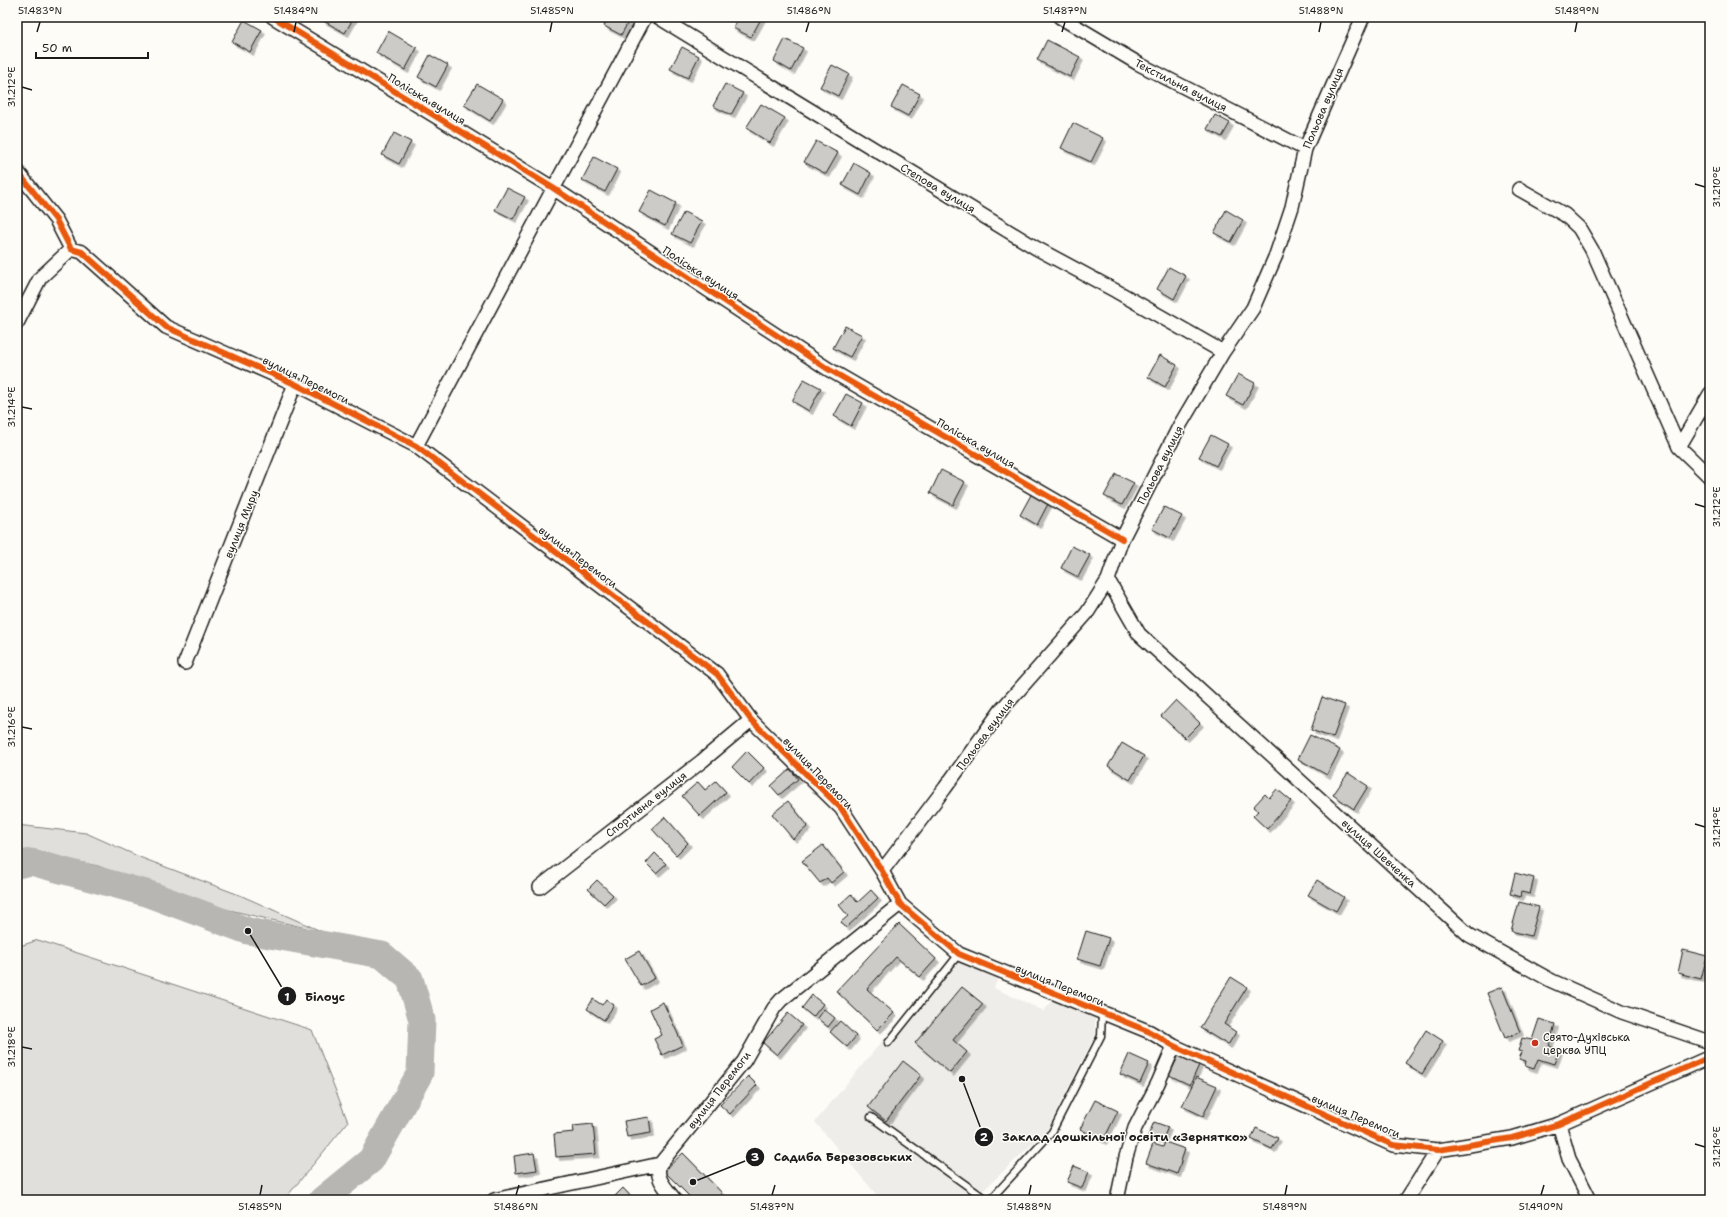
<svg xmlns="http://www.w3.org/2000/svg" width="1727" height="1217" font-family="'Shantell Sans',sans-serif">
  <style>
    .built { fill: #eeede9 }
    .green { fill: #e0dfdb; stroke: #7e7e7c }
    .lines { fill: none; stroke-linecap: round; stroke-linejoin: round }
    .river { stroke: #b7b6b2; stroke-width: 27 }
    .building { fill: #cccbc8; stroke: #1c1c1c; filter: url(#shadow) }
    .lane-casing { stroke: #1c1c1c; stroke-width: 9 }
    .street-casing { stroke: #1c1c1c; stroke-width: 16 }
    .lane { stroke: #fdfcf7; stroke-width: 6 }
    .street { stroke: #fdfcf7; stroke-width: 13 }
    .cycleway-casing { stroke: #fdfcf7; stroke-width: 8 }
    .cycleway { stroke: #e8590c; stroke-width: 6 }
    .ticks { fill: none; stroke: #1c1c1c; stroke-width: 1.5 }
    .poi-dot { fill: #c8321e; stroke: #fdfcf7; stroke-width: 1.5 }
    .labels { text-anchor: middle; stroke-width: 3; stroke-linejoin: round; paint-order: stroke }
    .street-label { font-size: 11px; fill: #1c1c1c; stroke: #fdfcf7 }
    .poi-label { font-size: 11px; fill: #1c1c1c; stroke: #fdfcf7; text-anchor: start }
    .leader { fill: none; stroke: #1c1c1c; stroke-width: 1.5 }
    .callout-dot { fill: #1c1c1c; stroke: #fdfcf7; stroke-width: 1.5 }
    .mark-label { font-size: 12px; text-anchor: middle; font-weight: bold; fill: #fff }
    .callout-label { font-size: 12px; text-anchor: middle; font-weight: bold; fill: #1c1c1c; stroke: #fdfcf7; stroke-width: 3; stroke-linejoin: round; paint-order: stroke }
    .neatline { fill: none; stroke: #1c1c1c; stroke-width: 1.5 }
    .ticks-label { font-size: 10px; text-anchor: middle; fill: #1c1c1c }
  </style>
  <defs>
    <filter id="shadow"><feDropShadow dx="3.5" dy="3.5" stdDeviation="0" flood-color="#0004"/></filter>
  </defs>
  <rect width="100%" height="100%" fill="#fdfcf7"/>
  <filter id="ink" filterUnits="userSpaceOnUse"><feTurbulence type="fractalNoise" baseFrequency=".025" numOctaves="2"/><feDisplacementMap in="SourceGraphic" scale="8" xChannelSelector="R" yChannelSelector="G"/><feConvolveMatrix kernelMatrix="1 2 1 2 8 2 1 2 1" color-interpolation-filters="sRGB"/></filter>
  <g filter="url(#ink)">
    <path class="built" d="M952,957L999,976L994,988L1044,1011L1053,999L1095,1018V1035L1047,1130L973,1200H881L815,1122Z"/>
    <path class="green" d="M17,825L86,833L142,858L242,896L323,932L191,901L98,866L38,853L17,854Z
      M38,940L312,1030L348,1122L284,1200H17V947Z"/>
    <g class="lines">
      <path class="river" d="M17,865L31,862L146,893L248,931L382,955L410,979L422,1020L420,1073L371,1160L322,1200"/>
    </g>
    <path class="building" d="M324,17H354L345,33L322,20Z
      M608,17H631L621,35L604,26Z
      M739,17H762L751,37L733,28Z
      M244,20L262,30L250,52L232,42Z
      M388,31L417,48L405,70L376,53Z
      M785,39L803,48L791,71L774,61Z
      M1047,40L1080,57L1070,77L1037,60Z
      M682,47L699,56L688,78L670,69Z
      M430,55L448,65L436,87L418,77Z
      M832,65L849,74L838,96L820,87Z
      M477,84L503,99L490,121L464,105Z
      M725,84L743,93L731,115L713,106Z
      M903,85L920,94L908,116L891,107Z
      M761,104L785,118L770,143L746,128Z
      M1215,115L1230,123L1222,137L1207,129Z
      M1073,123L1103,138L1091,162L1061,148Z
      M394,133L411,142L399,164L382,155Z
      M816,141L838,153L826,174L804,162Z
      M594,157L617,169L605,192L582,180Z
      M854,163L871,173L860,195L842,185Z
      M507,188L525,197L513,219L495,210Z
      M651,190L676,203L665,226L639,212Z
      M1226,210L1243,220L1231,242L1214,233Z
      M684,212L702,221L690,243L672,234Z
      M1169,267L1186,276L1174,299L1157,289Z
      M845,326L862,335L850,357L833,348Z
      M1160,355L1177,365L1165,387L1148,377Z
      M1238,374L1255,383L1243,405L1226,396Z
      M804,379L821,388L809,411L792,401Z
      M846,394L863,403L851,426L834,416Z
      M1211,435L1228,444L1216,466L1199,457Z
      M941,470L965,482L953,505L930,493Z
      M1116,474L1134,483L1122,505L1104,496Z
      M1032,493L1049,502L1037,525L1020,515Z
      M1164,507L1182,516L1170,538L1152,529Z
      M1072,546L1090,555L1078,577L1061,568Z
      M1322,697L1345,705L1333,738L1311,730Z
      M1176,700L1200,723L1185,738L1161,716Z
      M1310,735L1340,750L1327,775L1298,759Z
      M1122,743L1144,756L1130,780L1108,766Z
      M747,751L764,768L749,784L732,767Z
      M790,769L798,779L779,795L771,786Z
      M1348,773L1368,786L1354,809L1333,795Z
      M716,781L726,792L700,816L682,796L698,782L705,790Z
      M1277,789L1291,801L1267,829L1253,816L1258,811L1253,807L1265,794L1269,798Z
      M788,801L808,826L793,839L772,814Z
      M665,817L688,843L676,855L652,829Z
      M823,845L844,872L831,883L827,878L820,883L802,861Z
      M655,853L666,864L656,873L646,863Z
      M1515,873L1534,878L1530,894L1521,892L1520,897L1510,894Z
      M597,880L613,895L604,904L588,889Z
      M1317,880L1344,897L1336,911L1308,895Z
      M871,890L878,898L846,928L841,922L848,916L839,905L851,894L858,902Z
      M1519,902L1539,907L1531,936L1511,931Z
      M899,924L936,959L920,977L896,957L867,989L894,1013L877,1030L836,991Z
      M1086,931L1109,938L1100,966L1077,959Z
      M1683,950L1707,956L1701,979L1678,973Z
      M639,951L655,978L641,986L625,959Z
      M1231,977L1247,987L1224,1024L1236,1032L1228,1045L1200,1028Z
      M962,987L983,1004L953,1040L967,1052L950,1073L915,1043Z
      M1502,987L1520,1032L1505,1038L1487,993Z
      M812,995L823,1004L813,1017L802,1008Z
      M593,999L602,1005L606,999L614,1005L604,1020L587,1009Z
      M663,1002L683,1045L662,1055L654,1039L662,1035L650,1009Z
      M824,1009L835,1018L828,1027L817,1018Z
      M788,1013L802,1025L777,1055L763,1043Z
      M1539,1019L1555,1024L1549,1046L1559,1050L1554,1064L1538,1059L1534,1069L1525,1066L1526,1061L1519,1059L1522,1052L1518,1051L1522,1038L1532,1040Z
      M840,1021L856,1036L847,1047L830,1032Z
      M1426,1030L1443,1041L1422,1074L1405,1063Z
      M1129,1054L1149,1063L1140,1083L1120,1074Z
      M1179,1055L1199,1065L1190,1085L1169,1075Z
      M903,1061L921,1075L886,1121L868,1107Z
      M748,1076L757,1085L730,1114L720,1105Z
      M1196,1077L1217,1086L1203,1116L1182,1106Z
      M1095,1100L1118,1111L1103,1141L1080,1129Z
      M649,1117L651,1133L627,1137L624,1121Z
      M1154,1122L1168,1127L1162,1141L1148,1136Z
      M593,1124L596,1154L556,1157L554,1134L574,1132L573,1126Z
      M1256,1128L1278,1138L1272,1149L1251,1139Z
      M1165,1142L1185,1149L1177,1174L1146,1163L1153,1144L1163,1147Z
      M534,1153L537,1170L516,1173L514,1156Z
      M683,1153L722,1193L715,1200H693L664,1171Z
      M1074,1166L1089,1172L1082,1188L1067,1182Z
      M623,1188L634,1200H616L614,1197Z"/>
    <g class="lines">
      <defs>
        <path id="lane" d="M888,1043L959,954
          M871,1117L987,1200
          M990,1200L1052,1132L1101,1036L1102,1013"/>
        <path id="street" d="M273,17L553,188L828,369L1122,539
          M658,17L1036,248L1116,291L1223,352
          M1060,17L1139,64L1305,149
          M17,171L56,220L71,249L82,252L166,327L295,384L416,446L717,674L751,720L841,808L882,871L900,904L959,954L1150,1032L1174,1046L1393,1145L1438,1150L1512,1138L1559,1124L1710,1057
          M1519,189L1565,215L1579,228L1592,250L1679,447L1710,477
          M17,323L40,278L71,249
          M416,446L645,17
          M1679,447L1710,394
          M1108,580L1139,634L1469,935L1552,981L1622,1012L1710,1042
          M185,663L295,384
          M882,871L945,788L1002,709L1087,613L1108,580L1122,539L1180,425L1223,352L1253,308L1276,255L1292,207L1305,149L1363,17
          M540,887L702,761L751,720
          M1559,1124L1569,1159L1590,1200
          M660,1164L744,1061L774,1008L781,1000L900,904
          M494,1200L660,1164C654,1178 667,1189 675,1200
          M1117,1200L1126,1157L1135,1128L1158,1083L1174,1046
          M1406,1200L1438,1150"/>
      </defs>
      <use href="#lane" class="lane-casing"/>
      <use href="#street" class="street-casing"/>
      <use href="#lane" class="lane"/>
      <use href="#street" class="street"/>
      <defs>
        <path id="cycleway" d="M273,17L553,188L828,369L1122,539
          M17,171L56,220L71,249L82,252L166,327L295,384L416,446L717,674L751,720L841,808L882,871L900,904L959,954L1150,1032L1174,1046L1393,1145L1438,1150L1512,1138L1559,1124L1710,1057"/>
      </defs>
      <use href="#cycleway" class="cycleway-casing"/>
      <use href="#cycleway" class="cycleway"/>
    </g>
  </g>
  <path class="ticks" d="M37,32L40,22M294,32L296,22M550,32L552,22M806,32L809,22M1062,32L1065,22M1319,32L1321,22M1575,32L1577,22M22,87L32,90M1695,184L1705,187M22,407L32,409M1695,504L1705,507M22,727L32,729M1695,824L1705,827M22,1047L32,1049M1695,1144L1705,1147M260,1195L262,1185M516,1195L519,1185M772,1195L775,1185M1029,1195L1031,1185M1285,1195L1287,1185M1541,1195L1544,1185"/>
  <circle class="poi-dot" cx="1535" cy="1043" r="4"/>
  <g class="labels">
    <g class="street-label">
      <text transform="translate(1181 85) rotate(27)" y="4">Текстильна вулиця</text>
      <text transform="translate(427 99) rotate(31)" y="4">Поліська вулиця</text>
      <text transform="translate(1323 108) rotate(-67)" y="4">Польова вулиця</text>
      <text transform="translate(938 188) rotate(31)" y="4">Степова вулиця</text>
      <text transform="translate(701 273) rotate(33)" y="4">Поліська вулиця</text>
      <text transform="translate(306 380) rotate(26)" y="4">вулиця Перемоги</text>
      <text transform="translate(976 443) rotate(30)" y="4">Поліська вулиця</text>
      <text transform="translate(1160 465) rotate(-63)" y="4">Польова вулиця</text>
      <text transform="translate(241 524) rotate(-68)" y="4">вулиця Миру</text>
      <text transform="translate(578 557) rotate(37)" y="4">вулиця Перемоги</text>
      <text transform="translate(985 734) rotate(-53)" y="4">Польова вулиця</text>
      <text transform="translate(818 773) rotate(46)" y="4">вулиця Перемоги</text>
      <text transform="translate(646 804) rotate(-38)" y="4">Спортивна вулиця</text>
      <text transform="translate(1379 853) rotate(42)" y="4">вулиця Шевченка</text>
      <text transform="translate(1060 985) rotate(22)" y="4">вулиця Перемоги</text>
      <text transform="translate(719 1090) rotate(-52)" y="4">вулиця Перемоги</text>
      <text transform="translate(1356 1116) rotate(23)" y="4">вулиця Перемоги</text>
    </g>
    <g class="poi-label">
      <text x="1543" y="1041">Свято-Духівська<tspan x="1543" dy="13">церква УПЦ</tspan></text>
    </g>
  </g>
  <path class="leader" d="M248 931L287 996M962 1079L984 1137M693 1182L755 1157"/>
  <g class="callout-dot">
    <circle cx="248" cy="931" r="4"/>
    <circle cx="962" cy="1079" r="4"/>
    <circle cx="693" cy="1182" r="4"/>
    <circle cx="287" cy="996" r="10"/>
    <circle cx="984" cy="1137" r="10"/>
    <circle cx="755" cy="1157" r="10"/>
  </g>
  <g class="mark-label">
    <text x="287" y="1001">1</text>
    <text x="984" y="1141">2</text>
    <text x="755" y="1161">3</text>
  </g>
  <g class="callout-label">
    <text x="325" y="1001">Білоус</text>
    <text x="1125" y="1141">Заклад дошкільної освіти «Зернятко»</text>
    <text x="843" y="1161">Садиба Березовських</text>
  </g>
  <rect width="1727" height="1217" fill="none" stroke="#fdfcf7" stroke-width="44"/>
  <path d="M36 52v6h112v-6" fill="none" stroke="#1c1c1c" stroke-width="2"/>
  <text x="42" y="52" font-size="12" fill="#1c1c1c" stroke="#fdfcf7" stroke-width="3" paint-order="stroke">50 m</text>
  <rect x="22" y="22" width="1683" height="1173" class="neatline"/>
  <g class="ticks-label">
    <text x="40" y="14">51.483°N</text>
    <text x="296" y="14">51.484°N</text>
    <text x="552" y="14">51.485°N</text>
    <text x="809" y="14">51.486°N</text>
    <text x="1065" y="14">51.487°N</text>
    <text x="1321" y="14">51.488°N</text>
    <text x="1577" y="14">51.489°N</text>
    <text transform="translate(11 87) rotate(-90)" y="4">31.212°E</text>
    <text transform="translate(1716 187) rotate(-90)" y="4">31.210°E</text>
    <text transform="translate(11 407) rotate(-90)" y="4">31.214°E</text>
    <text transform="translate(1716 507) rotate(-90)" y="4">31.212°E</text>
    <text transform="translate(11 727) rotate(-90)" y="4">31.216°E</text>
    <text transform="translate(1716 827) rotate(-90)" y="4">31.214°E</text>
    <text transform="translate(11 1047) rotate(-90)" y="4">31.218°E</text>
    <text transform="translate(1716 1147) rotate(-90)" y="4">31.216°E</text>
    <text x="260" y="1210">51.485°N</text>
    <text x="516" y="1210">51.486°N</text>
    <text x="772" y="1210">51.487°N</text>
    <text x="1029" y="1210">51.488°N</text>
    <text x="1285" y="1210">51.489°N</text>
    <text x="1541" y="1210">51.490°N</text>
  </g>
</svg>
